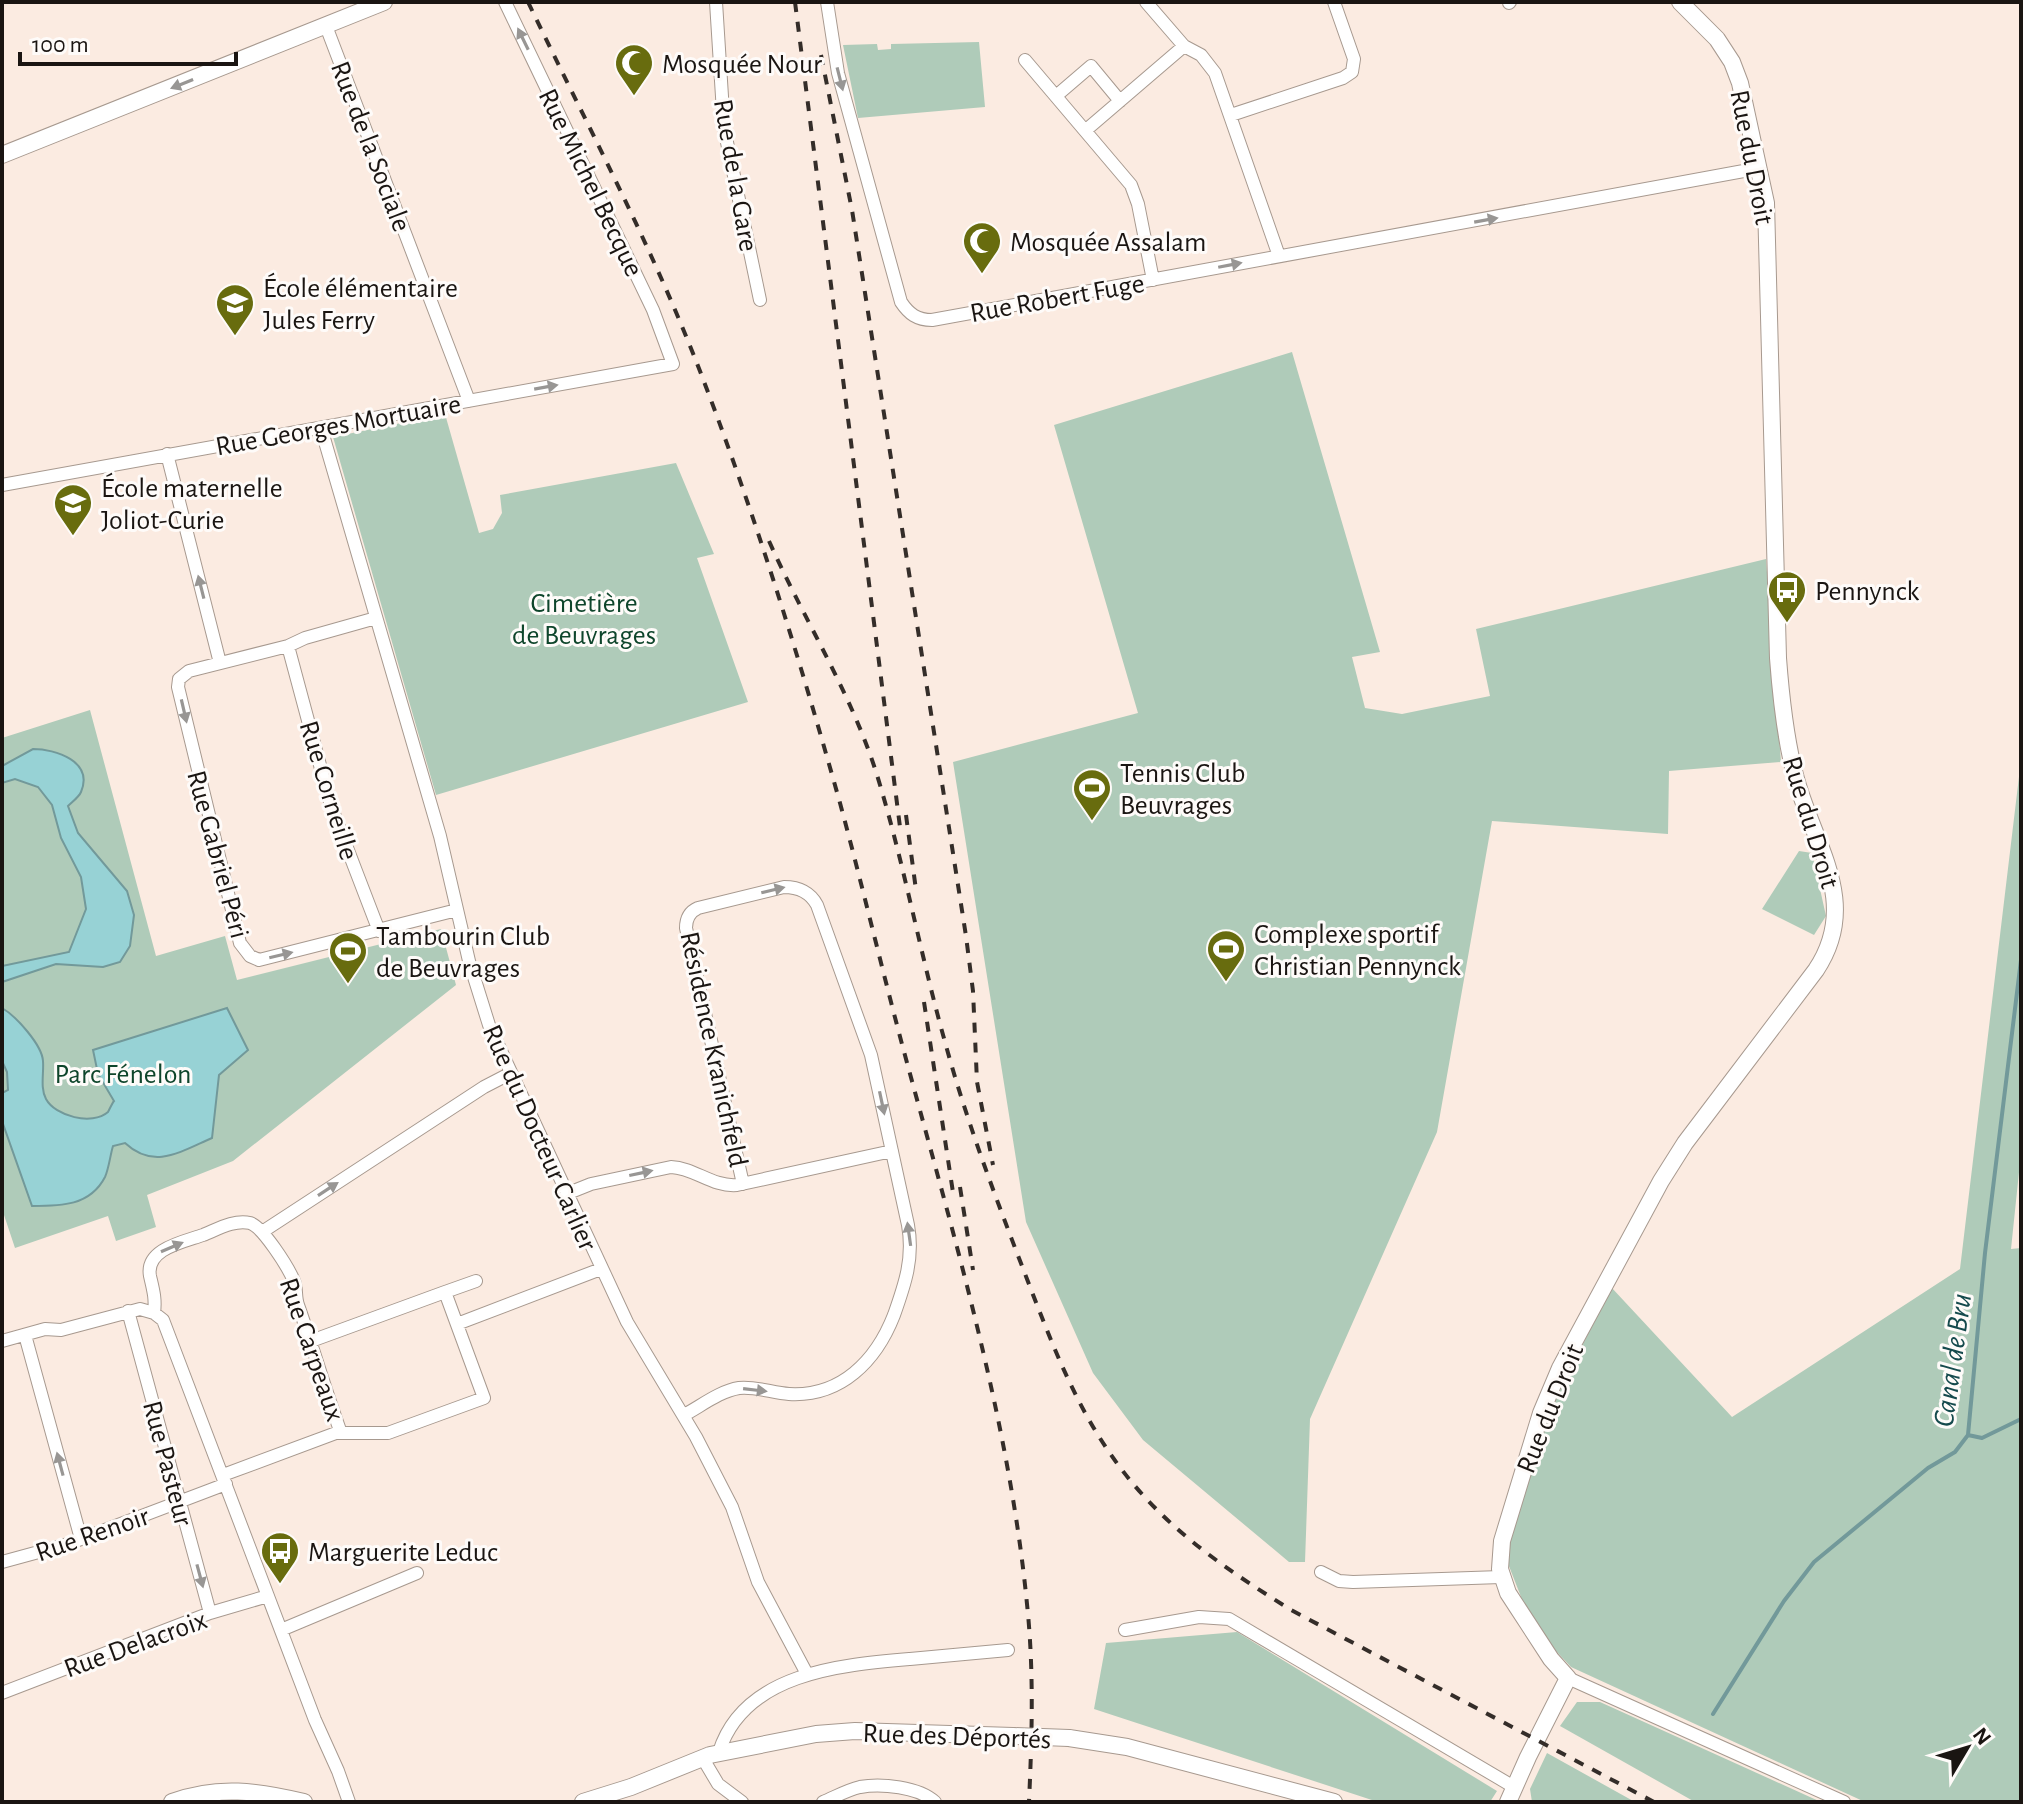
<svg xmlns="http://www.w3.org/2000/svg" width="2023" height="1804" font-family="'Alegreya Sans',sans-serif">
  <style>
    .green { fill: #afcbb9 }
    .water { fill: #97d2d5; stroke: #72999a; stroke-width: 2 }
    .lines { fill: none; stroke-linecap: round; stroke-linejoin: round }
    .stream { stroke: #72999a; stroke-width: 4 }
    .minor-casing { stroke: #a7998f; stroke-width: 14 }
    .tertiary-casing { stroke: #a7998f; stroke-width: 18 }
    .minor { stroke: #fff; stroke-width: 12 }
    .tertiary { stroke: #fff; stroke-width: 16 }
    .rail { stroke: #342d29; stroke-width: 4; stroke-dasharray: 10 10; stroke-linecap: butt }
    .tertiary-bridge-casing { stroke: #a7998f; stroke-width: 18; stroke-linecap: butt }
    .tertiary-bridge { stroke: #fff; stroke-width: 16 }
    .oneway { fill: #989694 }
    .labels { text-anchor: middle; stroke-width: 6; stroke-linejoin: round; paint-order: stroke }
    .poi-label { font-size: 28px; fill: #1a1512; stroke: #fefbf9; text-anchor: start }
    .street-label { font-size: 28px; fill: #1a1512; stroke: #fefbf9 }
    .park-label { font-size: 28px; fill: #0e452b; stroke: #fefbf9 }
    .water-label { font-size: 30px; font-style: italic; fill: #154a4d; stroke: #fefbf9 }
  </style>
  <rect width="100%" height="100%" fill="#fbebe1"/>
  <path class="green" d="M979,42L985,107L858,118L843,45L877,44L878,50L891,49V44Z
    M1292,352L1380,652L1352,657L1365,708L1402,714L1490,696L1476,629L1766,559L1781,762L1669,771L1668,834L1492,821L1437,1132L1310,1419L1305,1562H1289L1143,1440L1093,1373L1026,1222L953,762L1138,713L1054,425Z
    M445,414L479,533L493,529L502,513L500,495L676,463L714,554L697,558L748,702L436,795L333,437Z
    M90,710L156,956L225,936L237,980L441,929L456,985L233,1161L147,1195L156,1227L116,1241L108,1216L15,1248L2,1209V738Z
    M2021,760V1153L2011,1249L2021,1248V1802H1865L1571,1667L1555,1650L1523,1602L1507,1561L1511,1532L1544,1423L1611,1287L1732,1417L1960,1269Z
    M1799,851L1812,853L1826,916L1814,935L1762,909Z
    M1237,1632L1497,1791L1490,1802H1378L1094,1709L1106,1643Z
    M1577,1702H1600L1821,1802H1695L1560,1726Z
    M1547,1753L1635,1802H1532L1530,1789Z"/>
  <path class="water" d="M33,749C55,749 94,761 81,792C79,797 72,802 68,806L78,833L127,891L134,915L130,946L120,962L103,967L56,964L2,982V966L69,952L86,909L81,877L61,838L52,805L38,787L15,779L2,783V766Z
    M2,1008C16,1016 42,1045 43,1061C44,1073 40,1088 46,1099C55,1116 92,1126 108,1112C109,1110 113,1102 114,1101L98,1074L93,1050L227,1008L248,1050L219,1075L212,1138C180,1152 154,1170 125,1143L113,1146C110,1156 109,1168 105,1177C90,1206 61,1206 32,1206L2,1121V1093L8,1090L7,1072L2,1061Z"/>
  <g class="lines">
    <path class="stream" d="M1968,1435L1982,1438L2021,1419
      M1713,1714L1784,1601L1814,1562L1928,1468L1955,1452L1968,1435L1985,1253L2021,960"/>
    <defs>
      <path id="minor" d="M716,2L724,128L760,300
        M827,2L838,73L901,302C909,314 917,320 932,320L1036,301L1760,168
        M1146,2L1184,46L1201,55L1215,73L1279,256
        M1509,3L1510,2
        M326,26L469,401
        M1025,60L1131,185L1138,204L1153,280
        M1056,96L1091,66L1120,101
        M1231,115L1343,78L1352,72L1354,59L1334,2
        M1086,130L1184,46
        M321,428L440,836L469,961L489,1025L627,1322L696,1437L732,1507L758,1582L807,1674
        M167,454L220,663
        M2,485L673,364L653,310L505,2
        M376,618L305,638L288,646L189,671L179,679L178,687L240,943L250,956L259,960L457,910
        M288,646L331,806L379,931
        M566,1194L591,1184L671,1167C695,1168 712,1187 737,1185L892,1151
        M262,1232L484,1087L511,1073
        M445,1292L476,1281
        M128,1311L210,1613
        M154,1313C156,1299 153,1289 150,1276C145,1249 183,1242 203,1235C216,1230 234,1219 250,1223C263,1227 288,1267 294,1281C297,1288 295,1297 298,1305C313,1347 325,1390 341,1433
        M457,1324L601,1269
        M25,1335L81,1539
        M2,1341L45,1329L61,1330L140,1309L154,1313L163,1320L315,1720L338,1771L349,1802
        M684,1415C701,1406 720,1391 739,1388C755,1386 773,1393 789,1394C841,1397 876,1361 894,1315C905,1284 914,1258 908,1225L871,1055L817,905C810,892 798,887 784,887L698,908C689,912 686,919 686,928L743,1184
        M223,1475L336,1433H388L484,1398L445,1292L311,1341
        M2,1562L68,1544L226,1484
        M1321,1572L1339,1581L1353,1582L1501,1577
        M281,1630L417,1573
        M1125,1630L1199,1617L1229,1619L1514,1787
        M1568,1678L1844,1802
        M2,1693L210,1613L268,1596
        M719,1752C744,1673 840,1665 910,1659C943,1656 975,1653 1008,1650
        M702,1757L718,1784L742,1802
        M823,1802C835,1797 847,1790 860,1787C881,1783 919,1787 935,1802"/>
      <path id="tertiary" d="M2,155L384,2
        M1069,1738L1127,1747L1334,1802
        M172,1802C218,1785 258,1791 304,1802
        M583,1802L631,1787L710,1755L816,1734L855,1731L1013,1736
        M1508,1802L1528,1757L1568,1678L1551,1659L1508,1593L1500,1569L1502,1541L1541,1413L1560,1368L1661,1181L1685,1143L1816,970C1862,901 1812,843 1795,775C1785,737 1781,698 1778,658L1766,203L1740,83L1732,62L1717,39L1680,2"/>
    </defs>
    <use href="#minor" class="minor-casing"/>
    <use href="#tertiary" class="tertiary-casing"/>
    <use href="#minor" class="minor"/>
    <use href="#tertiary" class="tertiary"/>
    <path class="rail" d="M528,2C588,127 654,250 703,379C756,518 800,660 840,803C863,888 883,974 906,1059C954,1237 1009,1420 1027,1604C1034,1670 1032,1736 1029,1802
      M795,2L900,827
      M821,55L852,210L966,936L973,991L977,1082L993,1165
      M769,541C804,620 851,692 877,775C904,863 920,953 945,1042C967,1123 997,1201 1027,1279C1057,1357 1085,1431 1142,1494C1185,1542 1237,1576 1291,1610L1654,1802
      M906,815L916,890
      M924,1002L954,1199
      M960,1187L973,1270"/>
    <defs>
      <path id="tertiary-bridge" d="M1013,1736L1069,1738"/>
    </defs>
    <use href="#tertiary-bridge" class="tertiary-bridge-casing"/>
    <use href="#tertiary-bridge" class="tertiary-bridge"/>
  </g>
  <defs><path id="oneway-solid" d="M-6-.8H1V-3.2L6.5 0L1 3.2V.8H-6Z" transform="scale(2)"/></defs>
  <g class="oneway">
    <use href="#oneway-solid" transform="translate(523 39) rotate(-116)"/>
    <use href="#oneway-solid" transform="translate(840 79) rotate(76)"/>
    <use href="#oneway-solid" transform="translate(182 84) rotate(158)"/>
    <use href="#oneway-solid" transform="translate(1486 220) rotate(-10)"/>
    <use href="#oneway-solid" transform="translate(1230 265) rotate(-11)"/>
    <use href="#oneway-solid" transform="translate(546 387) rotate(-10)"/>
    <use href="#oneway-solid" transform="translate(201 587) rotate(-104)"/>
    <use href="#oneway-solid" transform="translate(184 711) rotate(77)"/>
    <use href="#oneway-solid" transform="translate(773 890) rotate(-13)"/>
    <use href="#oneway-solid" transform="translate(281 955) rotate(-13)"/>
    <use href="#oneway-solid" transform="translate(882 1103) rotate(78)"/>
    <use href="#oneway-solid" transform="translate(641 1173) rotate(-12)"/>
    <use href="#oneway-solid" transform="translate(328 1189) rotate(-33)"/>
    <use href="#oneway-solid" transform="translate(909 1234) rotate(-98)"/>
    <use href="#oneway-solid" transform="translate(172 1247) rotate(-23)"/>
    <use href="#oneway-solid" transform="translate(755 1390) rotate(7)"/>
    <use href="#oneway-solid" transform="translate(60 1464) rotate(-105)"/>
    <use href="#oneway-solid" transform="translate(200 1576) rotate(75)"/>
  </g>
  <defs>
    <symbol id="mosque-pin" viewBox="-11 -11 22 30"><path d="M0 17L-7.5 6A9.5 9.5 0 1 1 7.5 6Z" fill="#686c0e" stroke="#fefbf9"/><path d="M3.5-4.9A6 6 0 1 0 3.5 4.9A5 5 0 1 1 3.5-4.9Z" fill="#fff"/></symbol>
    <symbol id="school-pin" viewBox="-11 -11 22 30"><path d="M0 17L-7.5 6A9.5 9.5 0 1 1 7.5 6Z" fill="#686c0e" stroke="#fefbf9"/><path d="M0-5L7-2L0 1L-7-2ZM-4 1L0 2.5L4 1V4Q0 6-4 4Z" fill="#fff"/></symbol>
    <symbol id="bus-pin" viewBox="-11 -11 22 30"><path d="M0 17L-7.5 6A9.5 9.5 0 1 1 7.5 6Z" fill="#686c0e" stroke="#fefbf9"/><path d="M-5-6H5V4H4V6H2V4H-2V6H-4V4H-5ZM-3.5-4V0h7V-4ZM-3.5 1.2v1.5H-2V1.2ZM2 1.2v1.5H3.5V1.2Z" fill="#fff"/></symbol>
    <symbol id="stadium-pin" viewBox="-11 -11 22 30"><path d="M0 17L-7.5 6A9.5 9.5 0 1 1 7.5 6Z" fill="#686c0e" stroke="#fefbf9"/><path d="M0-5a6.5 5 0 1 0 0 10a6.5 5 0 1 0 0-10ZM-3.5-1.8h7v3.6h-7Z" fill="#fff"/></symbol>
  </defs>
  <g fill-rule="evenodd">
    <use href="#mosque-pin" x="612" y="41" width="44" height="60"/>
    <use href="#mosque-pin" x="960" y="219" width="44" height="60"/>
    <use href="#school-pin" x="213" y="281" width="44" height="60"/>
    <use href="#school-pin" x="51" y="481" width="44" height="60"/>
    <use href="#bus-pin" x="1765" y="568" width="44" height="60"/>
    <use href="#stadium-pin" x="1070" y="766" width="44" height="60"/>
    <use href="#stadium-pin" x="1204" y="927" width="44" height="60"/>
    <use href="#stadium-pin" x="326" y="929" width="44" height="60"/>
    <use href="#bus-pin" x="258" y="1529" width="44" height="60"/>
  </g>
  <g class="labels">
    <g class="poi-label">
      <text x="662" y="73">Mosquée Nour</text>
      <text x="1010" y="251">Mosquée Assalam</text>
      <text x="263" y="297">École élémentaire<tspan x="263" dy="32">Jules Ferry</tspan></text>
      <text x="101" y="497">École maternelle<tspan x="101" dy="32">Joliot-Curie</tspan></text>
      <text x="1815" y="600">Pennynck</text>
      <text x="1120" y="782">Tennis Club<tspan x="1120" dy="32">Beuvrages</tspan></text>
      <text x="1254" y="943">Complexe sportif<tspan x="1254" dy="32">Christian Pennynck</tspan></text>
      <text x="376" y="945">Tambourin Club<tspan x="376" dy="32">de Beuvrages</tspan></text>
      <text x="308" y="1561">Marguerite Leduc</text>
    </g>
    <g class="street-label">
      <text transform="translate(372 146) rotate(69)" y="10">Rue de la Sociale</text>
      <text transform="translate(1753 157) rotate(79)" y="10">Rue du Droit</text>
      <text transform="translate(737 175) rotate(80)" y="10">Rue de la Gare</text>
      <text transform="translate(592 182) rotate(64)" y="10">Rue Michel Becque</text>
      <text transform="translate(1057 297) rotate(-10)" y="10">Rue Robert Fuge</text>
      <text transform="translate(338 424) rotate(-10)" y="10">Rue Georges Mortuaire</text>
      <text transform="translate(330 790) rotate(73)" y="10">Rue Corneille</text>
      <text transform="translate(1812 822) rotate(73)" y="10">Rue du Droit</text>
      <text transform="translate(219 854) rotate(75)" y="10">Rue Gabriel Péri</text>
      <text transform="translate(715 1049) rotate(78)" y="10">Résidence Kranichfeld</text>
      <text transform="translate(541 1137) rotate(66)" y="10">Rue du Docteur Carlier</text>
      <text transform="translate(313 1349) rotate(71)" y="10">Rue Carpeaux</text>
      <text transform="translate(1549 1408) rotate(-68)" y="10">Rue du Droit</text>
      <text transform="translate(169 1463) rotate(75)" y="10">Rue Pasteur</text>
      <text transform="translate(92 1533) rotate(-19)" y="10">Rue Renoir</text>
      <text transform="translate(135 1643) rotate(-20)" y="10">Rue Delacroix</text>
      <text transform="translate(957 1735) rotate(2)" y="10">Rue des Déportés</text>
    </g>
    <g class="park-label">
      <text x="584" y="612">Cimetière<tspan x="584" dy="32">de Beuvrages</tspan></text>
      <text x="123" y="1083">Parc Fénelon</text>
    </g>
    <g class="water-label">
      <text transform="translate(1952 1360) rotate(-82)" y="10">Canal de Bru</text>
    </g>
  </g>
  <rect width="2023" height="1804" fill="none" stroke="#1a1512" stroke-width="8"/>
  <g transform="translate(1967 1748) rotate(52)" stroke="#fefbf9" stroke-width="6" paint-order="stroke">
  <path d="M0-6L14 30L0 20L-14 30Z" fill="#1a1512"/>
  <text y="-12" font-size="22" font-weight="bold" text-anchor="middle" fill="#1a1512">N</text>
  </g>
  <path d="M20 52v12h216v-12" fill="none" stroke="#1a1512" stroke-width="4"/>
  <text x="32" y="52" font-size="24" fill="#1a1512" stroke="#fefbf9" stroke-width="6" paint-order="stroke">100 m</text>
</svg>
